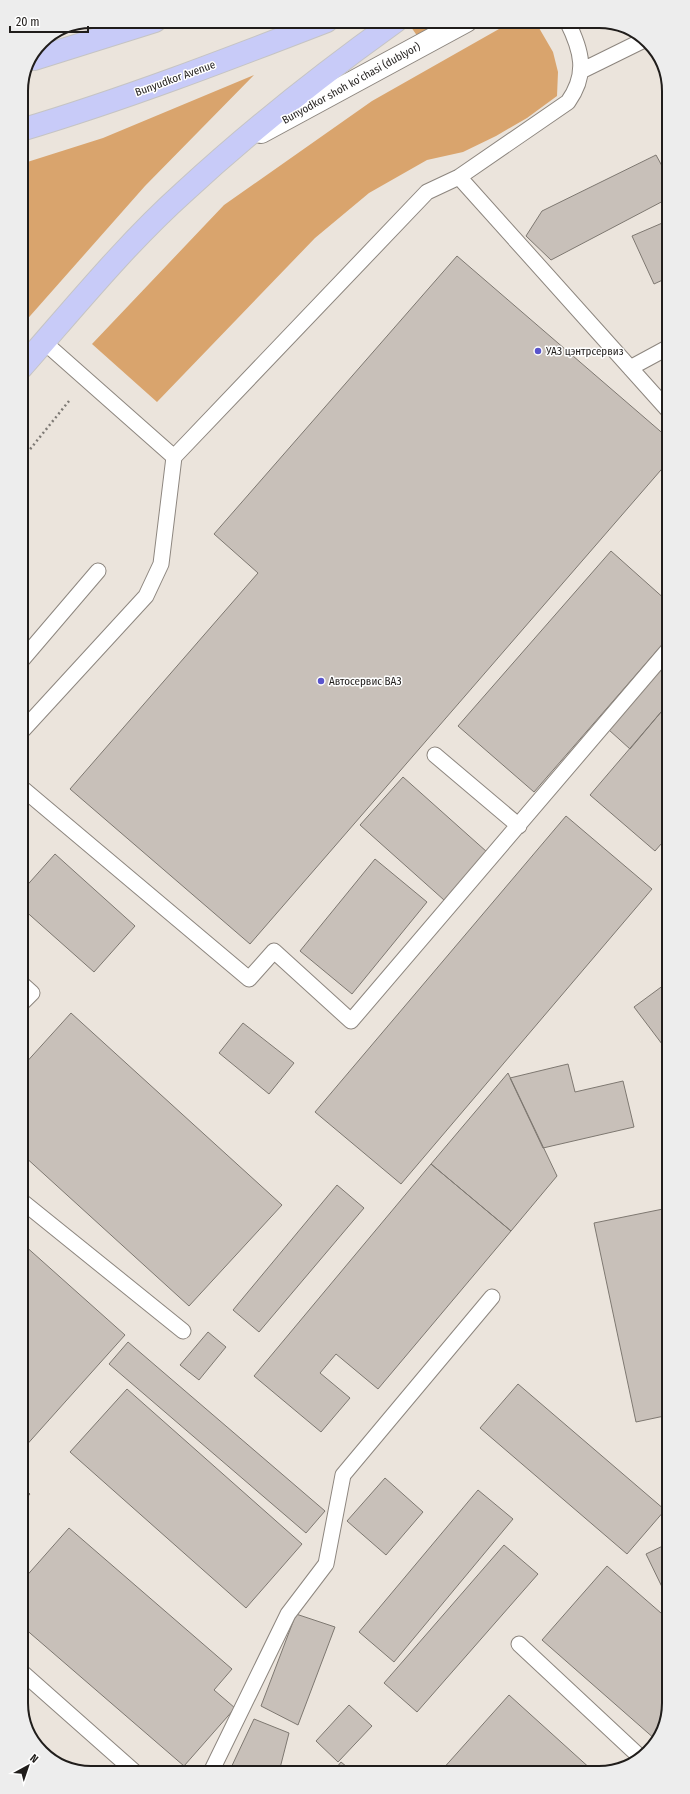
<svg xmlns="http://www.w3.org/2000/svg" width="690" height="1794" font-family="'Fira Sans Condensed',sans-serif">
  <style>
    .forest { fill: #d9a46d }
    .building { fill: #c8c0b9; stroke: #7e7871 }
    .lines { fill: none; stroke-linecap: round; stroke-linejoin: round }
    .service-casing { stroke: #8d867f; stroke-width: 17 }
    .tertiary-casing { stroke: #8d867f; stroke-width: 24 }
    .primary-casing { stroke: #c5c4c4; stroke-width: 24 }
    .path { stroke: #7e7a75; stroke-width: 2.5; stroke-dasharray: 2 3; stroke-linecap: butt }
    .service { stroke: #fff; stroke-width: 15 }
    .tertiary { stroke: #fff; stroke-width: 22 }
    .primary { stroke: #c8cbf8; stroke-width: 22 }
    .poi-dot { fill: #5954cc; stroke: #fff; stroke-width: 1.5 }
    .labels { text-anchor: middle; stroke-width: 3; stroke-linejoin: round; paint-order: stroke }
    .street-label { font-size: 11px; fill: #201d1b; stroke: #fff }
    .poi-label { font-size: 11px; fill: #201d1b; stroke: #fff; text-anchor: start }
    .rim { fill: none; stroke: #201d1b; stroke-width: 2 }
  </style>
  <rect width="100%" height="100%" fill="#ebe4dc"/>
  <path class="forest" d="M421,21H447L418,37L411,27Z
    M513,21H535L553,52L558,72L557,96L527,118L496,136L463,152L427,160L369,193L315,238L157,402L92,344L224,205L372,101Z
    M254,75L145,186L23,324C28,301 30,280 21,257V164L103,138Z"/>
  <path class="building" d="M656,155L667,175V199L551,260L526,236L542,211Z
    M667,221V278L654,284L632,236Z
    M457,256L667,437V463L250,944L70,789L258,573L214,534Z
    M611,551L667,601V639L534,792L458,726Z
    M667,661V705L630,749L609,730Z
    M667,705L668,836L655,851L590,795Z
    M403,777L487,852L444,900L360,825Z
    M566,816L652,889L401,1184L315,1112Z
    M55,854L135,926L94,972L22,908V891Z
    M375,859L427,902L352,994L300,951Z
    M668,982V1039L662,1044L634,1007Z
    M71,1013L282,1205L189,1306L23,1155V1066Z
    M243,1023L294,1063L269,1094L219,1053Z
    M568,1064L575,1092L623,1081L634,1127L543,1148L510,1078Z
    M508,1073L557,1176L511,1231L431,1164Z
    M431,1164L511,1231L378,1389L336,1354L320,1373L350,1398L321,1432L254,1376Z
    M337,1185L364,1208L259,1332L233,1310Z
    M668,1208L669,1415L636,1422L594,1223Z
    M23,1244L125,1335L23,1449Z
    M208,1332L226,1347L199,1380L180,1365Z
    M128,1342L325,1511L306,1533L109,1364Z
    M518,1384L665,1510L627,1554L480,1428Z
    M127,1389L302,1544L246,1608L70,1452Z
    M385,1478L423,1512L386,1555L347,1521Z
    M23,1487L30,1494L23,1502Z
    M478,1490L513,1519L394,1662L359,1632Z
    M69,1528L232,1669L214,1690L235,1708L184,1766L23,1627V1580Z
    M669,1543V1589L664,1591L646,1554Z
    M504,1545L538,1574L417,1712L384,1683Z
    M607,1566L669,1620V1703L656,1740L542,1640Z
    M296,1614L335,1627L298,1725L261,1706Z
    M509,1695L593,1771H441Z
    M349,1705L372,1726L338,1762L316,1741Z
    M254,1719L289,1733L279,1772H229Z
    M341,1762L353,1772H333Z"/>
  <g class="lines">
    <defs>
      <path id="service" d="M581,71L646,39
        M459,177L667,409
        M44,342L174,457
        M630,368L667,348
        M22,660L98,571
        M22,731L146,596L161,564L174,457L427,192L459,177L568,102C588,74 582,51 567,21
        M435,755L519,826
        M22,788L249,979L274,951L351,1021L667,651
        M22,984L32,993L22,1003
        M23,1202L183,1331
        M519,1644L639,1756
        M23,1673L136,1773
        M211,1772L288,1614L326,1564L343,1475L492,1297"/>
      <path id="tertiary" d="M261,132L466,21"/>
      <path id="primary" d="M34,59L155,21
        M21,130C125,99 226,60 327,21
        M22,367C74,308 125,245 184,192C251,130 322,74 396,21"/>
    </defs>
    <use href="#service" class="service-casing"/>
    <use href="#tertiary" class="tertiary-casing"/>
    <use href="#primary" class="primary-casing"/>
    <path class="path" d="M27,453L69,401"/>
    <use href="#service" class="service"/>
    <use href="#tertiary" class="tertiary"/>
    <use href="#primary" class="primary"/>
  </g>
  <g class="poi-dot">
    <circle cx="538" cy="351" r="4"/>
    <circle cx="321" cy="681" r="4"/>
  </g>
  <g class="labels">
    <g class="street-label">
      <text transform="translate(175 78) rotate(-20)" y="4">Bunyudkor Avenue</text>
      <text transform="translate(351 83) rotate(-29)" y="4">Bunyodkor shoh koʻchasi (dublyor)</text>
    </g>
    <g class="poi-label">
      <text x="546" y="355">УАЗ цэнтрсервиз</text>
      <text x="329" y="685">Автосервис ВАЗ</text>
    </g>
  </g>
  <path d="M0 0H690V1794H0ZM91 28H599A63 63 0 0 1 662 91V1703A63 63 0 0 1 599 1766H91A63 63 0 0 1 28 1703V91A63 63 0 0 1 91 28Z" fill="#ededed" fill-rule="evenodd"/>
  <path class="rim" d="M91 28H599A63 63 0 0 1 662 91V1703A63 63 0 0 1 599 1766H91A63 63 0 0 1 28 1703V91A63 63 0 0 1 91 28Z"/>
  <g transform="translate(28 1766) rotate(40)" stroke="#ffffff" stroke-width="3" paint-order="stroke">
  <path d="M0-3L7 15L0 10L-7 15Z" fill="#201d1b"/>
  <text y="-6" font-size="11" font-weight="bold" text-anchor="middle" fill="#201d1b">N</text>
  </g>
  <path d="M10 26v6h78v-6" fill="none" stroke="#201d1b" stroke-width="2"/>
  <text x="16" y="26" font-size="12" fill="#201d1b" stroke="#ffffff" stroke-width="3" paint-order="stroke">20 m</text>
</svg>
